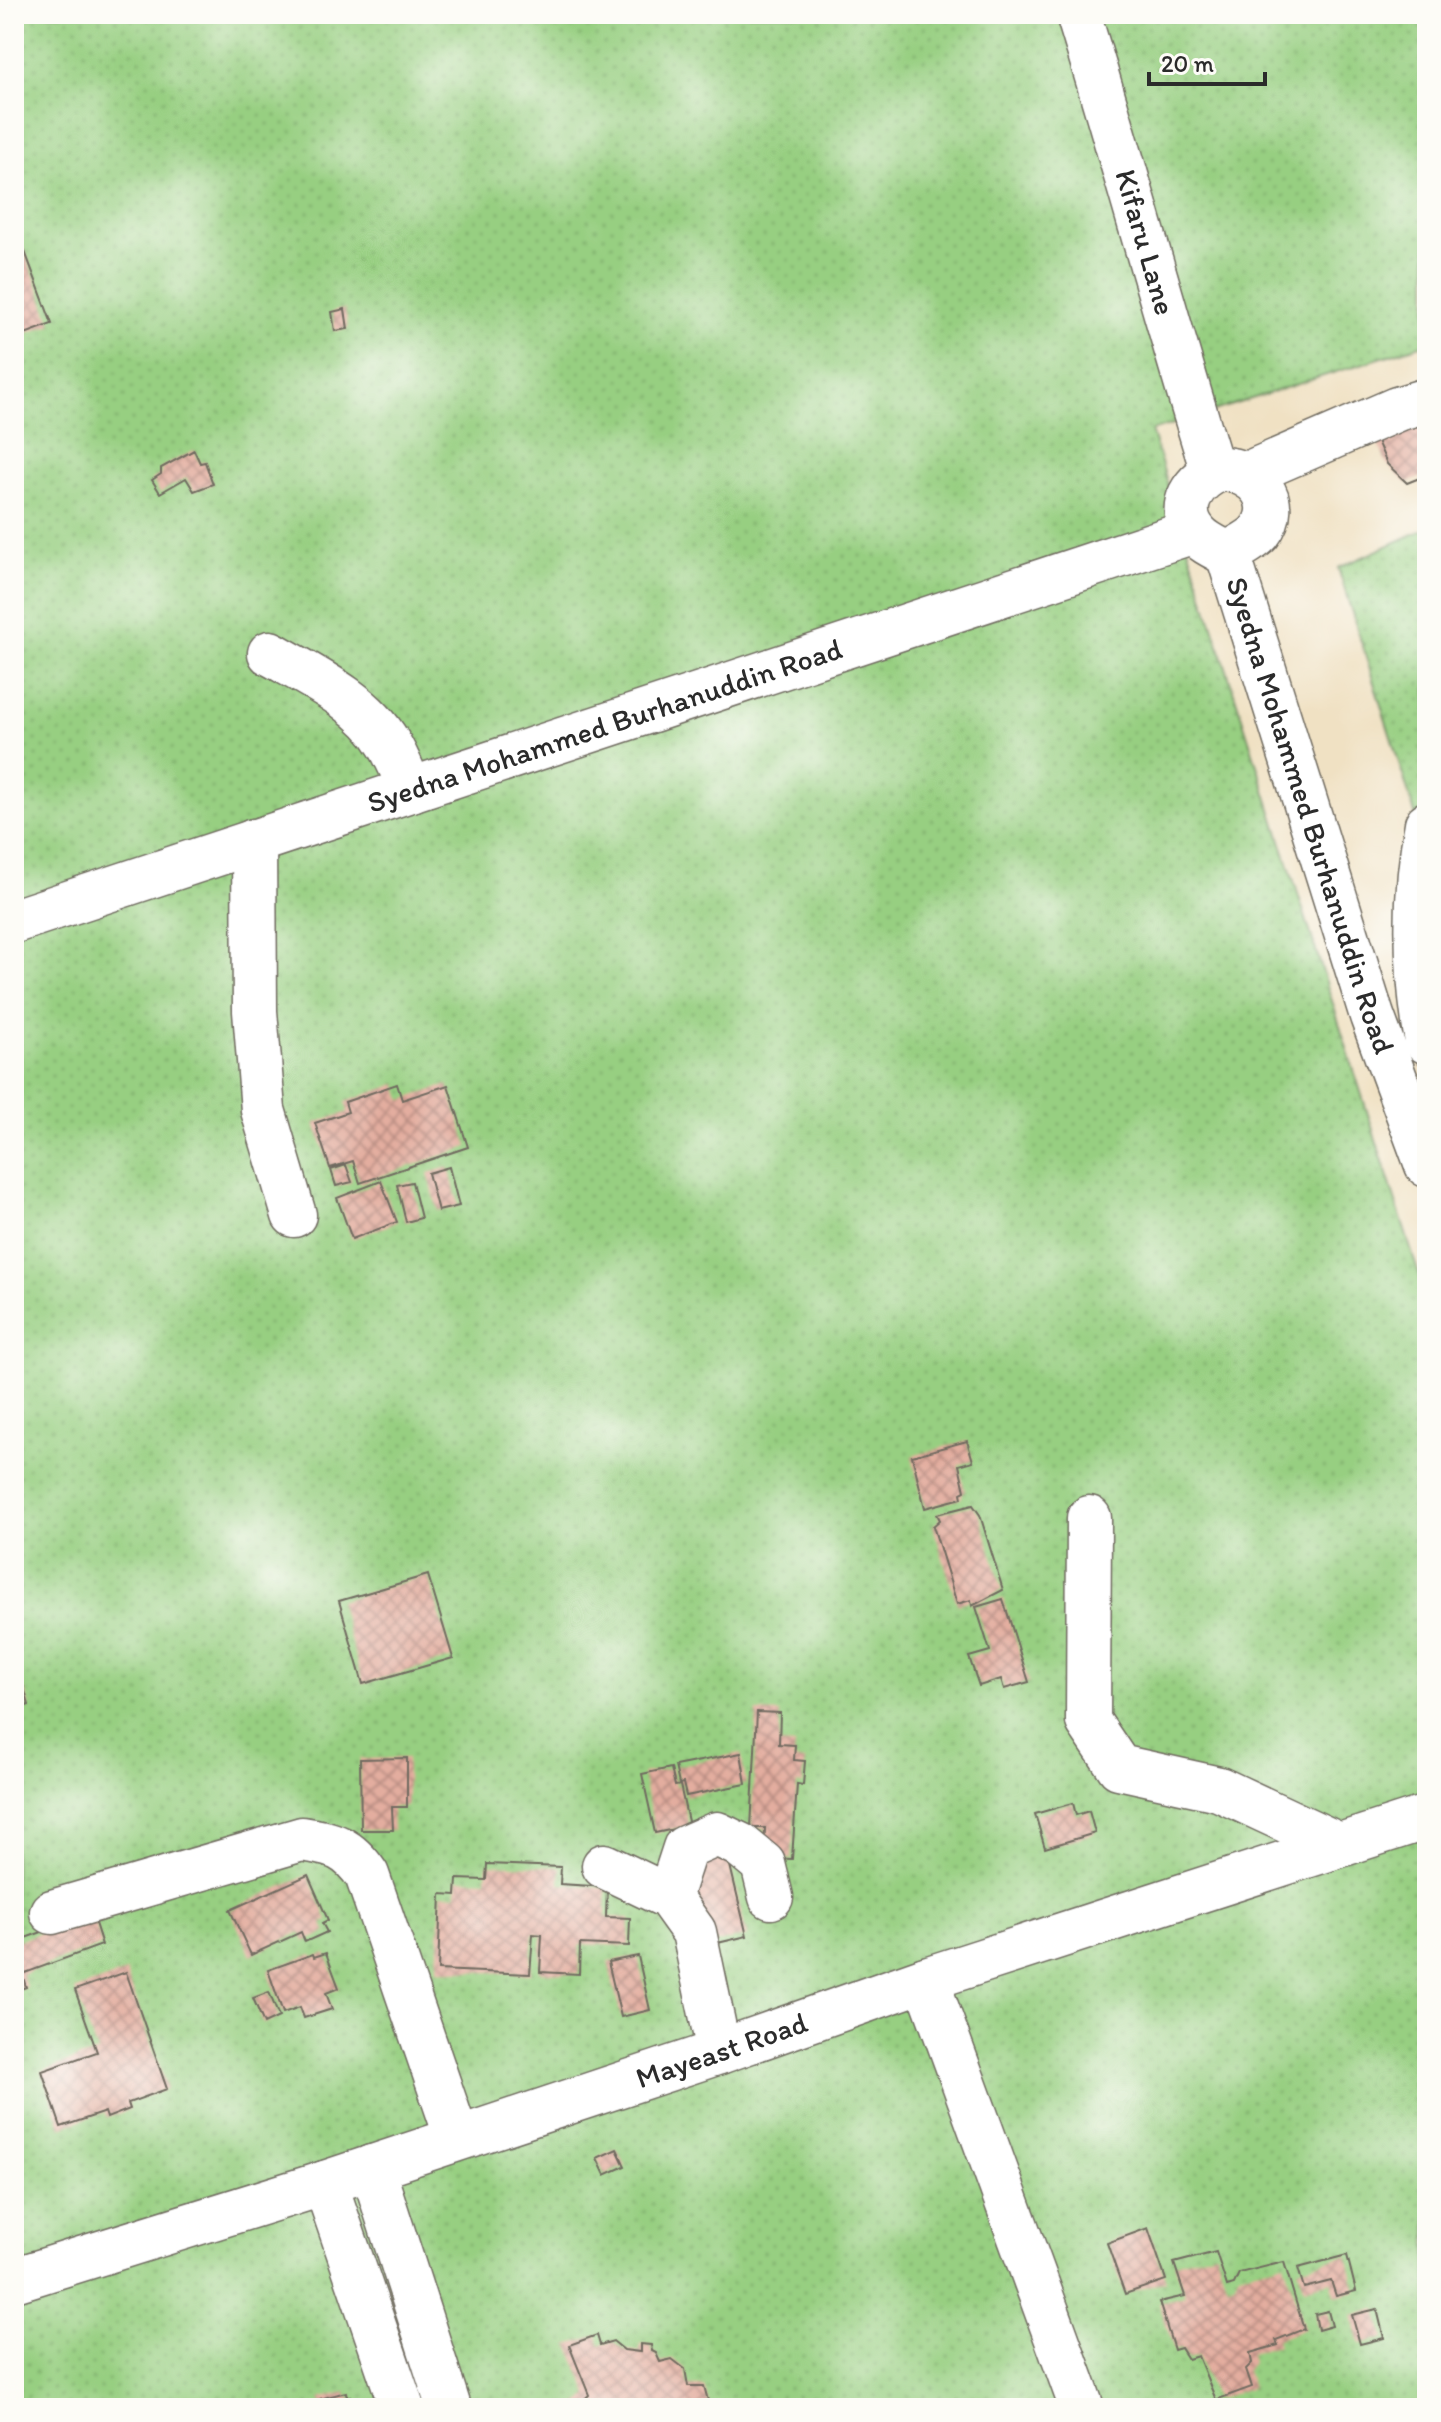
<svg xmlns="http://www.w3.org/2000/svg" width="1441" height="2422" font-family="Itim,sans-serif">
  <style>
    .garden { fill: url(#garden-dots); stroke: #617d56; stroke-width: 2 }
    .building { fill: url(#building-cross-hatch) }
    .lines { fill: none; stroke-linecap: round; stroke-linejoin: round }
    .minor-casing { stroke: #706b60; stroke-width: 47 }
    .minor { stroke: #fff; stroke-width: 44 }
    .labels { text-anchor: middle; stroke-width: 6; stroke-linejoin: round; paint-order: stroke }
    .street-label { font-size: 30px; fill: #2b2b2b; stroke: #fdfcf7 }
  </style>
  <defs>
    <pattern id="garden-dots" width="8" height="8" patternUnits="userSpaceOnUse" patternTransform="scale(2)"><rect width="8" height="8" fill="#97cf81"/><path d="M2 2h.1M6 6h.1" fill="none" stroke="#82b270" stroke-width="1.8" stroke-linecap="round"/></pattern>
    <pattern id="building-cross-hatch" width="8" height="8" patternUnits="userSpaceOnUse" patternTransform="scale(2)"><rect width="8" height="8" fill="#e3ad9f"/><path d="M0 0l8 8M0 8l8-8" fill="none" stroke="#b88d82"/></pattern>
  </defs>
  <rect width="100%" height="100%" fill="#fdfcf7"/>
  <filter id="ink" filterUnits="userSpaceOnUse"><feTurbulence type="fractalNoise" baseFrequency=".0125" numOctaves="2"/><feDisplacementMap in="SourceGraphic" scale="16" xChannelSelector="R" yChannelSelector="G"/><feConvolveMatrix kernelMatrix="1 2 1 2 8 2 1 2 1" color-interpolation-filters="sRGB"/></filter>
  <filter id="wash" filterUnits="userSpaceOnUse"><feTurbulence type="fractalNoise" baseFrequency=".006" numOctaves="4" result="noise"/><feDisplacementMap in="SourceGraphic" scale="32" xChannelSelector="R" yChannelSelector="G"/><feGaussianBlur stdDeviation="1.8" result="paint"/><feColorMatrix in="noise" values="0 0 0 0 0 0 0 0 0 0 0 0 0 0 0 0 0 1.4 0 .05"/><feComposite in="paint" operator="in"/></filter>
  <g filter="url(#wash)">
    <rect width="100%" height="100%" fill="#f0e1c3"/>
    <path class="garden" d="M14,14H1427V343L1151,431L1427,1300V2408H14Z
      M1427,528V852L1338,568Z"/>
    <g id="blocks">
      <path class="building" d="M14,222L52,324L14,338Z
        M345,309L348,329L335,331L332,312Z
        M1427,420V475L1407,483L1387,464L1377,441Z
        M194,450L200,463L205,462L213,484L194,491L186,478L160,493L152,480L161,474V468Z
        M397,1084L402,1100L448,1085L468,1147L360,1183L353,1161L330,1168L315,1123L348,1112L345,1102Z
        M346,1165L352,1182L336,1186L331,1170Z
        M449,1167L459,1206L438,1211L428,1173Z
        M381,1181L397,1222L352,1239L337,1198Z
        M412,1182L421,1218L406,1222L397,1185Z
        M967,1441L973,1461L959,1465L965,1491L961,1493L962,1498L925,1508L912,1456Z
        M973,1505L980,1515L1003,1590L972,1606L971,1600L957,1604L933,1526L940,1520L937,1514Z
        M428,1575L453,1658L363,1684L339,1601Z
        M1003,1599L1029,1682L1004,1689L1001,1679L979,1686L969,1657L990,1651L976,1607Z
        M22,1681L29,1705L14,1710V1684Z
        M757,1712L780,1713L779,1744L795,1745L794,1760L805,1761L803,1785L797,1784L792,1859L764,1858L765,1828H751Z
        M741,1753L746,1784L686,1796L683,1783L679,1784L675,1766Z
        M407,1758V1807H392L393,1830H361L360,1759Z
        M671,1768L675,1786L680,1785L689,1826L655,1833L642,1774Z
        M1073,1803L1076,1815L1089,1811L1095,1833L1045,1848L1035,1814Z
        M727,1853L747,1936L705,1946L686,1863Z
        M487,1864L561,1867L560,1884L607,1887L606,1917L630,1918L629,1946L580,1944L579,1974L540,1972L542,1935L533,1934L530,1974L438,1970L441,1894L456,1895L457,1879L486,1880Z
        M308,1875L328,1920L322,1923L327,1932L305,1942L301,1932L251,1955L230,1910Z
        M92,1914L102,1945L22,1974L26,1987L14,1991V1942Z
        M326,1953L339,1988L326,1993L332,2009L304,2018L300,2007L283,2013L268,1970L313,1954L314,1957Z
        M638,1956L650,2010L621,2017L608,1962Z
        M126,1972L167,2089L128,2103L130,2109L107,2118L105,2112L61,2127L42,2071L97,2052L75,1990Z
        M269,1992L279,2017L264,2024L253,1998Z
        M617,2149L625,2166L605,2175L597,2158Z
        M1148,2228L1166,2280L1125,2294L1107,2243Z
        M1216,2252L1227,2286L1234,2284L1239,2273L1284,2262L1304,2329L1276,2340L1278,2345L1250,2353L1252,2363L1246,2369L1252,2387L1216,2400L1198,2356L1188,2359L1181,2348L1174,2350L1159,2302L1185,2296L1174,2263Z
        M1347,2255L1356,2291L1336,2296L1331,2281L1304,2288L1298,2268Z
        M1377,2309L1384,2338L1360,2344L1352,2315Z
        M1328,2311L1332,2326L1318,2330L1315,2314Z
        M597,2335L600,2345L613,2341L624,2350L640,2352V2344L651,2345L652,2351L656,2353L660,2362L672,2359L685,2369L688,2386H704L710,2408H575L589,2395L569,2345Z
        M346,2392L347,2397L350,2396L353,2407L323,2408L320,2399Z"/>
    </g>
  </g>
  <g filter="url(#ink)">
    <use href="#blocks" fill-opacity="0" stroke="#706b60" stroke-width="2"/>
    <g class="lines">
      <defs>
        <g id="minor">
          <path id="s1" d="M1078,14C1125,166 1166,320 1213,472"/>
          <path d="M1221,469C1254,469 1284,501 1259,533C1251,542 1238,547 1228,554C1217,548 1204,543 1196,533C1174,507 1194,479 1221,469Z"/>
          <path d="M1247,474L1397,409L1427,400"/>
          <path id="s2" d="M1228,554L1372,1016L1427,1165"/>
          <path d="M270,653C312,677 364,701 389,744C398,759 404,775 411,790"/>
          <path d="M1427,824C1413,897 1415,969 1427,1042"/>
          <path d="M254,841L255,1011L263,1110L294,1215"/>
          <path id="s3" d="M14,921L1194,531"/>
          <path d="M1089,1518L1088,1721L1119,1767L1219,1789L1339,1845"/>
          <path d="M604,1866L669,1897L694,1932L719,2052"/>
          <path d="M669,1897L685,1848L717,1834L740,1845L763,1864L771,1897"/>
          <path d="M52,1912L302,1839C334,1844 348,1847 367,1875L457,2138"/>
          <path d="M926,1979L1082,2408"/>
          <path d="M372,2167L449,2408"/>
          <path d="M325,2183L402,2408"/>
          <path id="s4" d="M14,2280L325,2183L719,2052L926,1979L1427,1817"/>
        </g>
      </defs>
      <use href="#minor" class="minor-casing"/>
      <use href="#minor" class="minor"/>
    </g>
  </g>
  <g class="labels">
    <g class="street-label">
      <text dy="10" stroke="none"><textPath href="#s1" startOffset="238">Kifaru Lane</textPath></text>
      <text dy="10" stroke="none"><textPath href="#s3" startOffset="622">Syedna Mohammed Burhanuddin Road</textPath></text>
      <text dy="10" stroke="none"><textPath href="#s2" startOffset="274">Syedna Mohammed Burhanuddin Road</textPath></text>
      <text dy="10" stroke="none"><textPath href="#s4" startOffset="744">Mayeast Road</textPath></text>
    </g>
  </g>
  <rect width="1441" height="2422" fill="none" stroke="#fdfcf7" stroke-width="48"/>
  <path d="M1149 72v12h116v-12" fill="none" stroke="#2b2b2b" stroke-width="4"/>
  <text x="1161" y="72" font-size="24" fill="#2b2b2b" stroke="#fdfcf7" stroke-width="6" paint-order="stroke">20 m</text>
</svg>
